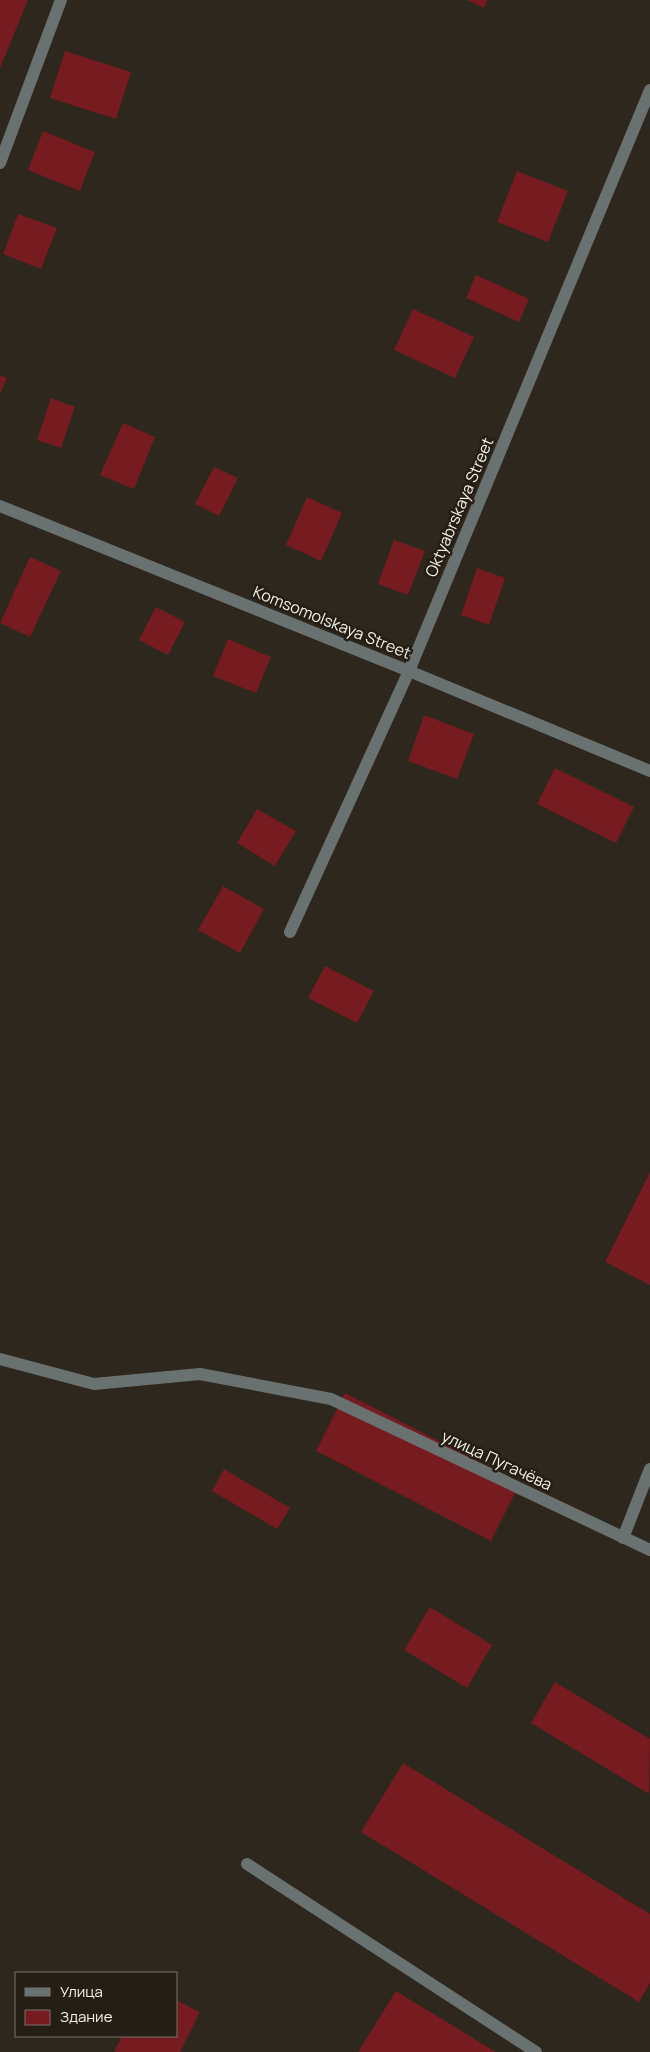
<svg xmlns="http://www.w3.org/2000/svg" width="650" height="2052" font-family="Manrope,sans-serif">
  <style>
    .building { fill: #761b1f }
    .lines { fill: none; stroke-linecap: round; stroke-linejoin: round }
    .minor { stroke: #6a7171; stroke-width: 12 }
    .labels { text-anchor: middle; stroke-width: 5; stroke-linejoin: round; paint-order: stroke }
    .street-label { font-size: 16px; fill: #f5f1ea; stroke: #241e14 }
  </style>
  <rect width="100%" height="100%" fill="#2d271d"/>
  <path class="building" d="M0,0H28L0,68Z
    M467,0H488L484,8Z
    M65,51L131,72L116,119L50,98Z
    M43,131L95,152L80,191L28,170Z
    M517,171L568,191L548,242L497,222Z
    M18,214L57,228L41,269L3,254Z
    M476,275L529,299L519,322L466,298Z
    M413,309L474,337L455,378L394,350Z
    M0,375L7,378L0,394Z
    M51,398L75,407L61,448L37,440Z
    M123,423L155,437L134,489L100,475Z
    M214,467L238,478L219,516L195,504Z
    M307,497L342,513L321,561L286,545Z
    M394,540L425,551L408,595L378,584Z
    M30,557L61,571L30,637L0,623Z
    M477,568L505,578L489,625L461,615Z
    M156,607L185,622L168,655L139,640Z
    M228,639L271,657L256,693L213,676Z
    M424,715L474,734L457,779L408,761Z
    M555,768L634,807L616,843L537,804Z
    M257,809L296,831L275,866L237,843Z
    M223,886L264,909L240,953L198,930Z
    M325,966L374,991L357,1023L308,998Z
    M650,1172V1285L605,1262Z
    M345,1393L520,1483L491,1541L316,1451Z
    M224,1469L290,1508L277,1529L212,1491Z
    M430,1607L492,1645L467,1688L404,1650Z
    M555,1682L650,1739L649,1794L531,1723Z
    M403,1763L650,1914V1983L639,2002L361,1832Z
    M396,1991L496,2052H358Z
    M176,2000L200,2012L180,2052H114L122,2036H176Z"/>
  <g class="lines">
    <path class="minor" d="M0,163L61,0
      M0,506L409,671L650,771
      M290,932L409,671L650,90
      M0,1359L94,1384L200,1374L331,1399L650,1550
      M623,1538L650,1469
      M247,1864L536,2052"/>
  </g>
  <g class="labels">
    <g class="street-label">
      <text transform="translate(459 507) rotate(-67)" y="6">Oktyabrskaya Street</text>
      <text transform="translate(332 622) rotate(22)" y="6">Komsomolskaya Street</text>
      <text transform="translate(497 1460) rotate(25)" y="6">улица Пугачёва</text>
    </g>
  </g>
  <rect x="15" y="1972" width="162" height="65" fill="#241e14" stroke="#78726a"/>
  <rect x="25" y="1988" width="25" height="8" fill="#6a7171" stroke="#78726a"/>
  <text x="60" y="1997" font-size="15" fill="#f5f1ea">Улица</text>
  <rect x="25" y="2010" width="25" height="15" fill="#761b1f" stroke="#78726a"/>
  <text x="60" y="2022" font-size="15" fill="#f5f1ea">Здание</text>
</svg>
